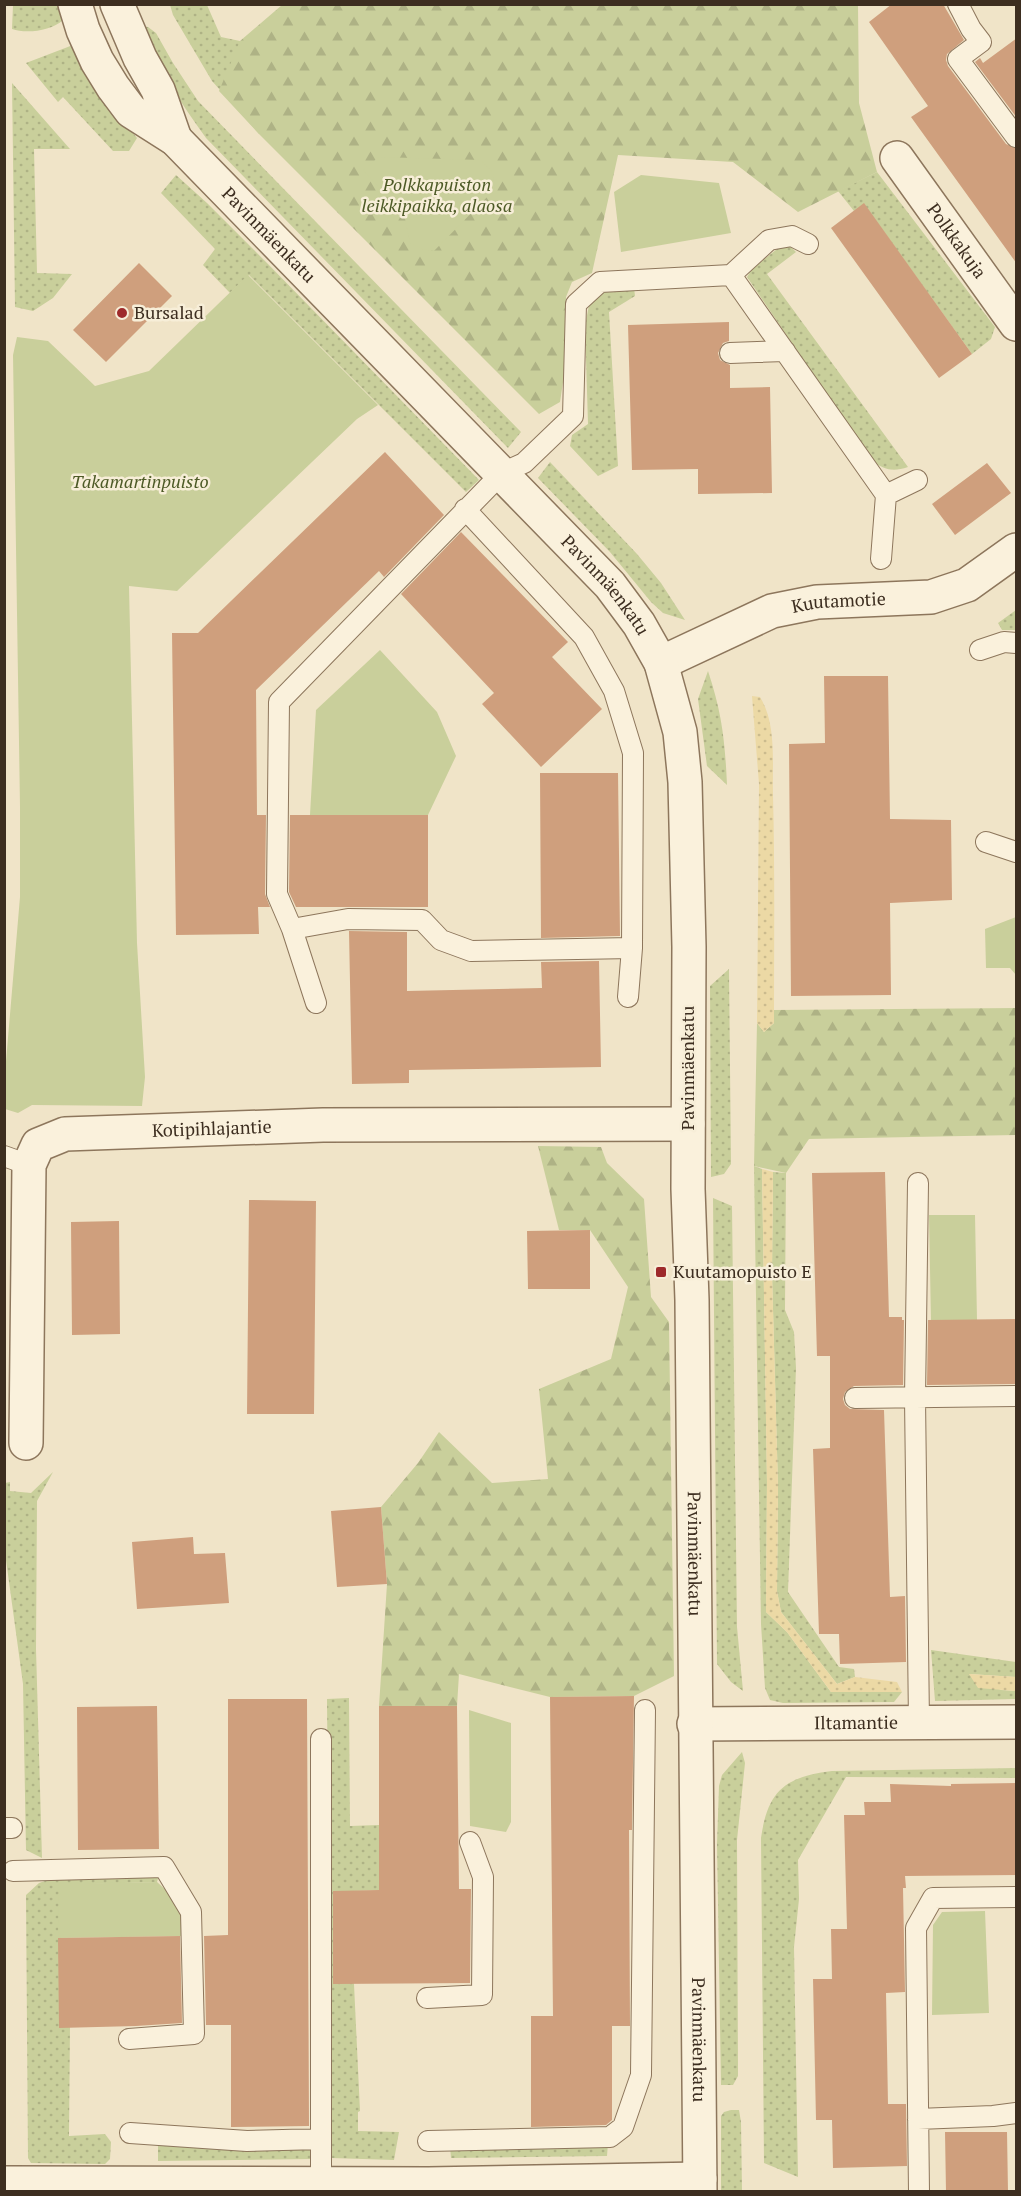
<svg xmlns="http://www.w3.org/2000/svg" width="1021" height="2196" font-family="'PT Serif',serif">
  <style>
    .grass { fill: url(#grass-dots) }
    .forest { fill: url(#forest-firs) }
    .sand { fill: url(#sand-dots) }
    .park { fill: #c9cf9b }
    .building { fill: #cf9f7d }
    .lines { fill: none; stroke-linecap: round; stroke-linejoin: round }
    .service-casing { stroke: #8d765c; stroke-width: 22 }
    .minor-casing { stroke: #8d765c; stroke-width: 36 }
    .tertiary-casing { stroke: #8d765c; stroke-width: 36 }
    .service { stroke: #faf1dc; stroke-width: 20 }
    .minor { stroke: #faf1dc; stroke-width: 33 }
    .tertiary { stroke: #faf1dc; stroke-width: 33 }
    .poi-dot { fill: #9e2a2b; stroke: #f7eed8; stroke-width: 2 }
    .labels { text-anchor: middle; stroke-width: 5; stroke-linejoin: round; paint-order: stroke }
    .park-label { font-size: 18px; font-style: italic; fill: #4d5a26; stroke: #f7eed8 }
    .street-label { font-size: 18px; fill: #3d2e20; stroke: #f7eed8 }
    .poi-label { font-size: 18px; fill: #3d2e20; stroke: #f7eed8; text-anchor: start }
  </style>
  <defs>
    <pattern id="grass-dots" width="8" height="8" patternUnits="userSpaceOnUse" patternTransform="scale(1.5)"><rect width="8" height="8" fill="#c9cf9b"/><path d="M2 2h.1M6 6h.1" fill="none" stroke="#aeb285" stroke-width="1.8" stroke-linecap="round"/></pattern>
    <pattern id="forest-firs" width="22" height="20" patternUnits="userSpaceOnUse" patternTransform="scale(1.5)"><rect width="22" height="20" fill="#c9cf9b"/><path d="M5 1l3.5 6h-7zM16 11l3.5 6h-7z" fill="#aeb285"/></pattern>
    <pattern id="sand-dots" width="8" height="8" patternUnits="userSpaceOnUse" patternTransform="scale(1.5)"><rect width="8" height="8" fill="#ecd9a5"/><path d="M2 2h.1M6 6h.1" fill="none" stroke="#cbbb8e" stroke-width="1.8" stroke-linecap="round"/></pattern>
  </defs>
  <rect width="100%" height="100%" fill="#f0e4c8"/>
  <path class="grass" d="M13,5H59L63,20C51,31 26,34 12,29Z
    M170,5H207L221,37L240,41L257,69L259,134L212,81L173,15Z
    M141,26L148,27L156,33L173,63L198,101L521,432L508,448L206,138C180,102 158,68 141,26Z
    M73,45L110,106L137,138L129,151H113L63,97L58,102L26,63Z
    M12,83L70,149H34L37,273L72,274L53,298L33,311L15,307Z
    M877,172L995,327L991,339L972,354L864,204L854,211L838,191Z
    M176,175L207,203L268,264L479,480L466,492L249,275L230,293L203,265L215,249L161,193Z
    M782,245L790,246L796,252L767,274L908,467C893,472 885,470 872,461L747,277L752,269Z
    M634,288L635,296L609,312L618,466L598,476L570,446L572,435L588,424L585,326L589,305L601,292Z
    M550,462L637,554L661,583L685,620L663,613L651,602L610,552L538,478Z
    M1016,610V630H1002L998,623Z
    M708,671C722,713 725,741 727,785L707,766L698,699Z
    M729,969L731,1164L724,1174L711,1177L710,986Z
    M754,1166L762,1169L767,1482L766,1612L787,1632L831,1692H902L894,1702L783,1703L770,1700L765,1688L761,1624Z
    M773,1172L786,1173L785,1310L794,1332L796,1368L788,1592L839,1667L854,1669L855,1677L837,1684L781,1612L777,1591L778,1487L772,1274Z
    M713,1198L732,1206L737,1627L743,1691L731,1682L717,1664Z
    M53,1472L37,1501L36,1649L42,1858L26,1850L23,1684L6,1560L5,1483L10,1482V1491L31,1493Z
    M931,1650L1016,1662V1677L969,1674L1001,1690L1016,1691V1699L935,1701Z
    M349,1698L350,1826L379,1825L381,1890L353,1891L354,1984L360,2111L358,2112V2131L399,2132L394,2160L331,2158L327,1699Z
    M742,1752L745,1763L737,1840L738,2076L733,2085H721L717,1844L719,1786L722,1775Z
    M1016,1768V1778L846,1777L798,1860L799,1899L794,1947L798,2177L764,2163L761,1838C768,1790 785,1777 832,1771Z
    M159,1875L157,1882L59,1885V2027H70L69,2136L105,2134L111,2142L110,2159L105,2164L31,2163L28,2158L26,1895L39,1883L60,1876Z
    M731,2110H739L741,2122L742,2191H721V2116L724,2112Z
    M158,2140L307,2146L313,2152V2159L158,2161Z
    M608,2143L607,2156L451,2158L450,2146Z"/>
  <path class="forest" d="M282,5H858L859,103L877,172L798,212L733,162L618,155L592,273L572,282L566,297L565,369L560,402L539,414L259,134L219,91L240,41Z
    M1016,1008V1135L809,1139L786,1173L754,1166L757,1023L764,1032L774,1023V1010Z
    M538,1146L601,1147L607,1163L644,1199L651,1297L669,1322L674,1676L634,1696L550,1697L459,1674L457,1706H379L387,1584L381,1507L418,1463L439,1432L492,1483L548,1479L539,1389L611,1359L628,1287L590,1230H559Z"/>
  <path class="sand" d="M752,696L760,697C777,724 772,764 773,795C775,871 774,947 774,1023L764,1032L757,1023L759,784Z
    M762,1169L773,1172L772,1274L778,1487L777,1591L781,1612L837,1684L855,1677L897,1682L902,1692H831L787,1632L766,1612L767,1482Z
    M969,1674L1016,1677V1691L978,1688Z"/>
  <path class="park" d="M379,157L481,160L493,173L495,189L434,251L422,249L410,243L404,214L363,170Z
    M641,175L719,183L731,233L621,252L614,192Z
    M248,275L378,405L357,419L177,591L129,586L137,943L145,1077L142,1106L32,1105L18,1113L5,1109V1073L20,897V806L13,355L17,337L48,341L95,386L149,371Z
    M380,650L437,712L456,756L428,815H310L316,710Z
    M1016,917V975L1010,968H986L985,929Z
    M929,1215H975L977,1320L931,1322Z
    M469,1710L511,1723V1822L506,1832L470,1826Z
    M157,1882L178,1901L185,1936L58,1938L59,1884Z
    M985,1911L989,2013L932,2015L933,1925L942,1912Z"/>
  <path class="building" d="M892,4H943L964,40L947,54L946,60L948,66L1006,144L1017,149V264L911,117L928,106L869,22Z
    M1017,38V118L975,62L980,58L983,63Z
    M864,203L972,354L939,378L831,228Z
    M139,263L172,296L106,362L73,330Z
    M729,322V341L723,343L718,353L720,360L730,365V388L770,387L772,493L698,494V469L632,470L628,325Z
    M385,452L444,515L384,577L379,571L256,690L257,815H266L265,894L270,907H258L259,934L176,935L172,633H198Z
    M987,463L1011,493L955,535L932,504Z
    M461,532L568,642L552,657L602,709L541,767L482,704L494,693L401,594Z
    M824,676H888L890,819L951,820L952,900L890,903L891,995L791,996L789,744L825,743Z
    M540,773H618L620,936L541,938Z
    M290,815H428V907H296L289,892Z
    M349,931L407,932V991L542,988L541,962L599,961L601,1067L409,1070V1083L352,1084Z
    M885,1172L889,1317H902V1320H904L903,1385L854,1386L845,1392L843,1399L845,1405L850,1409L884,1410L890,1597L905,1596L906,1662L840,1664L839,1634H819L813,1449L830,1448V1356H817L812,1173Z
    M249,1200L316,1201L314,1414H247Z
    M119,1221L120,1334L72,1335L71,1222Z
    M590,1230V1289H528L527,1231Z
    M1017,1319V1384L927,1385L928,1320Z
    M381,1507L387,1584L337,1587L331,1511Z
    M193,1537L194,1554L225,1553L229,1603L137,1609L132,1542Z
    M634,1696L632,1830H629L630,2026H612V2120L606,2125L531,2127V2016H553L550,1697Z
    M228,1699H307L309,2126L231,2127V2025H206L204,1936L228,1935Z
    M157,1706L159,1849L78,1850L77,1707Z
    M379,1706H457L459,1889H471L470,1983L333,1984V1891L379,1890Z
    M1017,1783V1875L905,1876L906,1888H903L905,1992L886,1993L888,2104H906L907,2166L833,2168L832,2120H816L813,1979H832L831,1929H847L844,1815H865L864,1802H891L890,1784L951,1786V1784Z
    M180,1936L182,2023L136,2026L59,2028L58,1938Z
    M945,2132H1007L1008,2192H946Z"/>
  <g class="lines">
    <defs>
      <path id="service" d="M958,4L971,29L981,42L958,59L1016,137
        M731,275L769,240L792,236L808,244
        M730,353L785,351
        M886,495L917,480
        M465,509L584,637L614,691L633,753L632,948L628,997
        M980,650L1004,642L1016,643
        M986,842L1016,852
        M292,929L348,919L422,920L441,940L471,951L632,948
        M316,1003L292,929L277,894L279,702L502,473L524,463L573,416L576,304L600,282L731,275L886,495L881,559
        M4,1156L29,1165
        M918,1183L915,1398L919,1723
        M855,1398L1016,1396
        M321,1739V2184
        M4,1828H12
        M13,1871L164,1867L191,1912L194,2034L129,2039
        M427,1998L482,1995L483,1877L470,1842
        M918,2119L993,2116L1016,2113
        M130,2133L247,2141L321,2139
        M428,2141L610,2137L623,2127L641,2075L645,1710
        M919,2192L916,1928L933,1898L1016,1897"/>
      <g id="minor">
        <path id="s1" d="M897,158L1016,324"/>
        <path id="s2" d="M661,663L772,611L817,602L931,597L967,585L1016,550"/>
        <path id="s3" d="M26,1443L29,1165L38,1145L65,1134L323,1125L688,1124"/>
        <path id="s4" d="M694,1724L1016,1722"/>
        <path d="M4,2183L428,2184L700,2179"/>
      </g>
      <g id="tertiary">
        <path id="s5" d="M75,4L83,30L97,61L113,87L131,111L175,139L610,585L639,624L661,663L680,732L685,782L689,947L688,1189L692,1300L700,2192"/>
        <path d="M117,4L140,58L158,90L175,139"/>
      </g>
    </defs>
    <use href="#service" class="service-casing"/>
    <use href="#minor" class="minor-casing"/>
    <use href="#tertiary" class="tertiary-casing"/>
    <use href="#service" class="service"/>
    <use href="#minor" class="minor"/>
    <use href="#tertiary" class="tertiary"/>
  </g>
  <g class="poi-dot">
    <circle cx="122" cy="313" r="6"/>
    <rect x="655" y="1266" width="12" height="12" rx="3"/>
  </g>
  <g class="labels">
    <g class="park-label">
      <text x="437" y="191">Polkkapuiston<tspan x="437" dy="21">leikkipaikka, alaosa</tspan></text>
      <text x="140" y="488">Takamartinpuisto</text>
    </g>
    <g class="street-label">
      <text dy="6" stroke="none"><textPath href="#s5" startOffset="308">Pavinmäenkatu</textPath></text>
      <text dy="6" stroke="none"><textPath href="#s1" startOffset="102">Polkkakuja</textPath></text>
      <text dy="6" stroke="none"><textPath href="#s5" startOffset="794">Pavinmäenkatu</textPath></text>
      <text dy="6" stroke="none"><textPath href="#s2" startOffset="190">Kuutamotie</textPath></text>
      <text transform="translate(688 1068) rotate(-90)" y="6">Pavinmäenkatu</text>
      <text dy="6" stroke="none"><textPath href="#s3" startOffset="476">Kotipihlajantie</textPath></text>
      <text dy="6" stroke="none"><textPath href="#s5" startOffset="1784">Pavinmäenkatu</textPath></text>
      <text dy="6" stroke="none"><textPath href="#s4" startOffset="162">Iltamantie</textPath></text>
      <text dy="6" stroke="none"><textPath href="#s5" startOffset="2270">Pavinmäenkatu</textPath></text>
    </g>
    <g class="poi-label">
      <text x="134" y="319">Bursalad</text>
      <text x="673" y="1278">Kuutamopuisto E</text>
    </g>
  </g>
  <rect width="1021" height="2196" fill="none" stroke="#3d2e20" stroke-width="12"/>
</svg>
